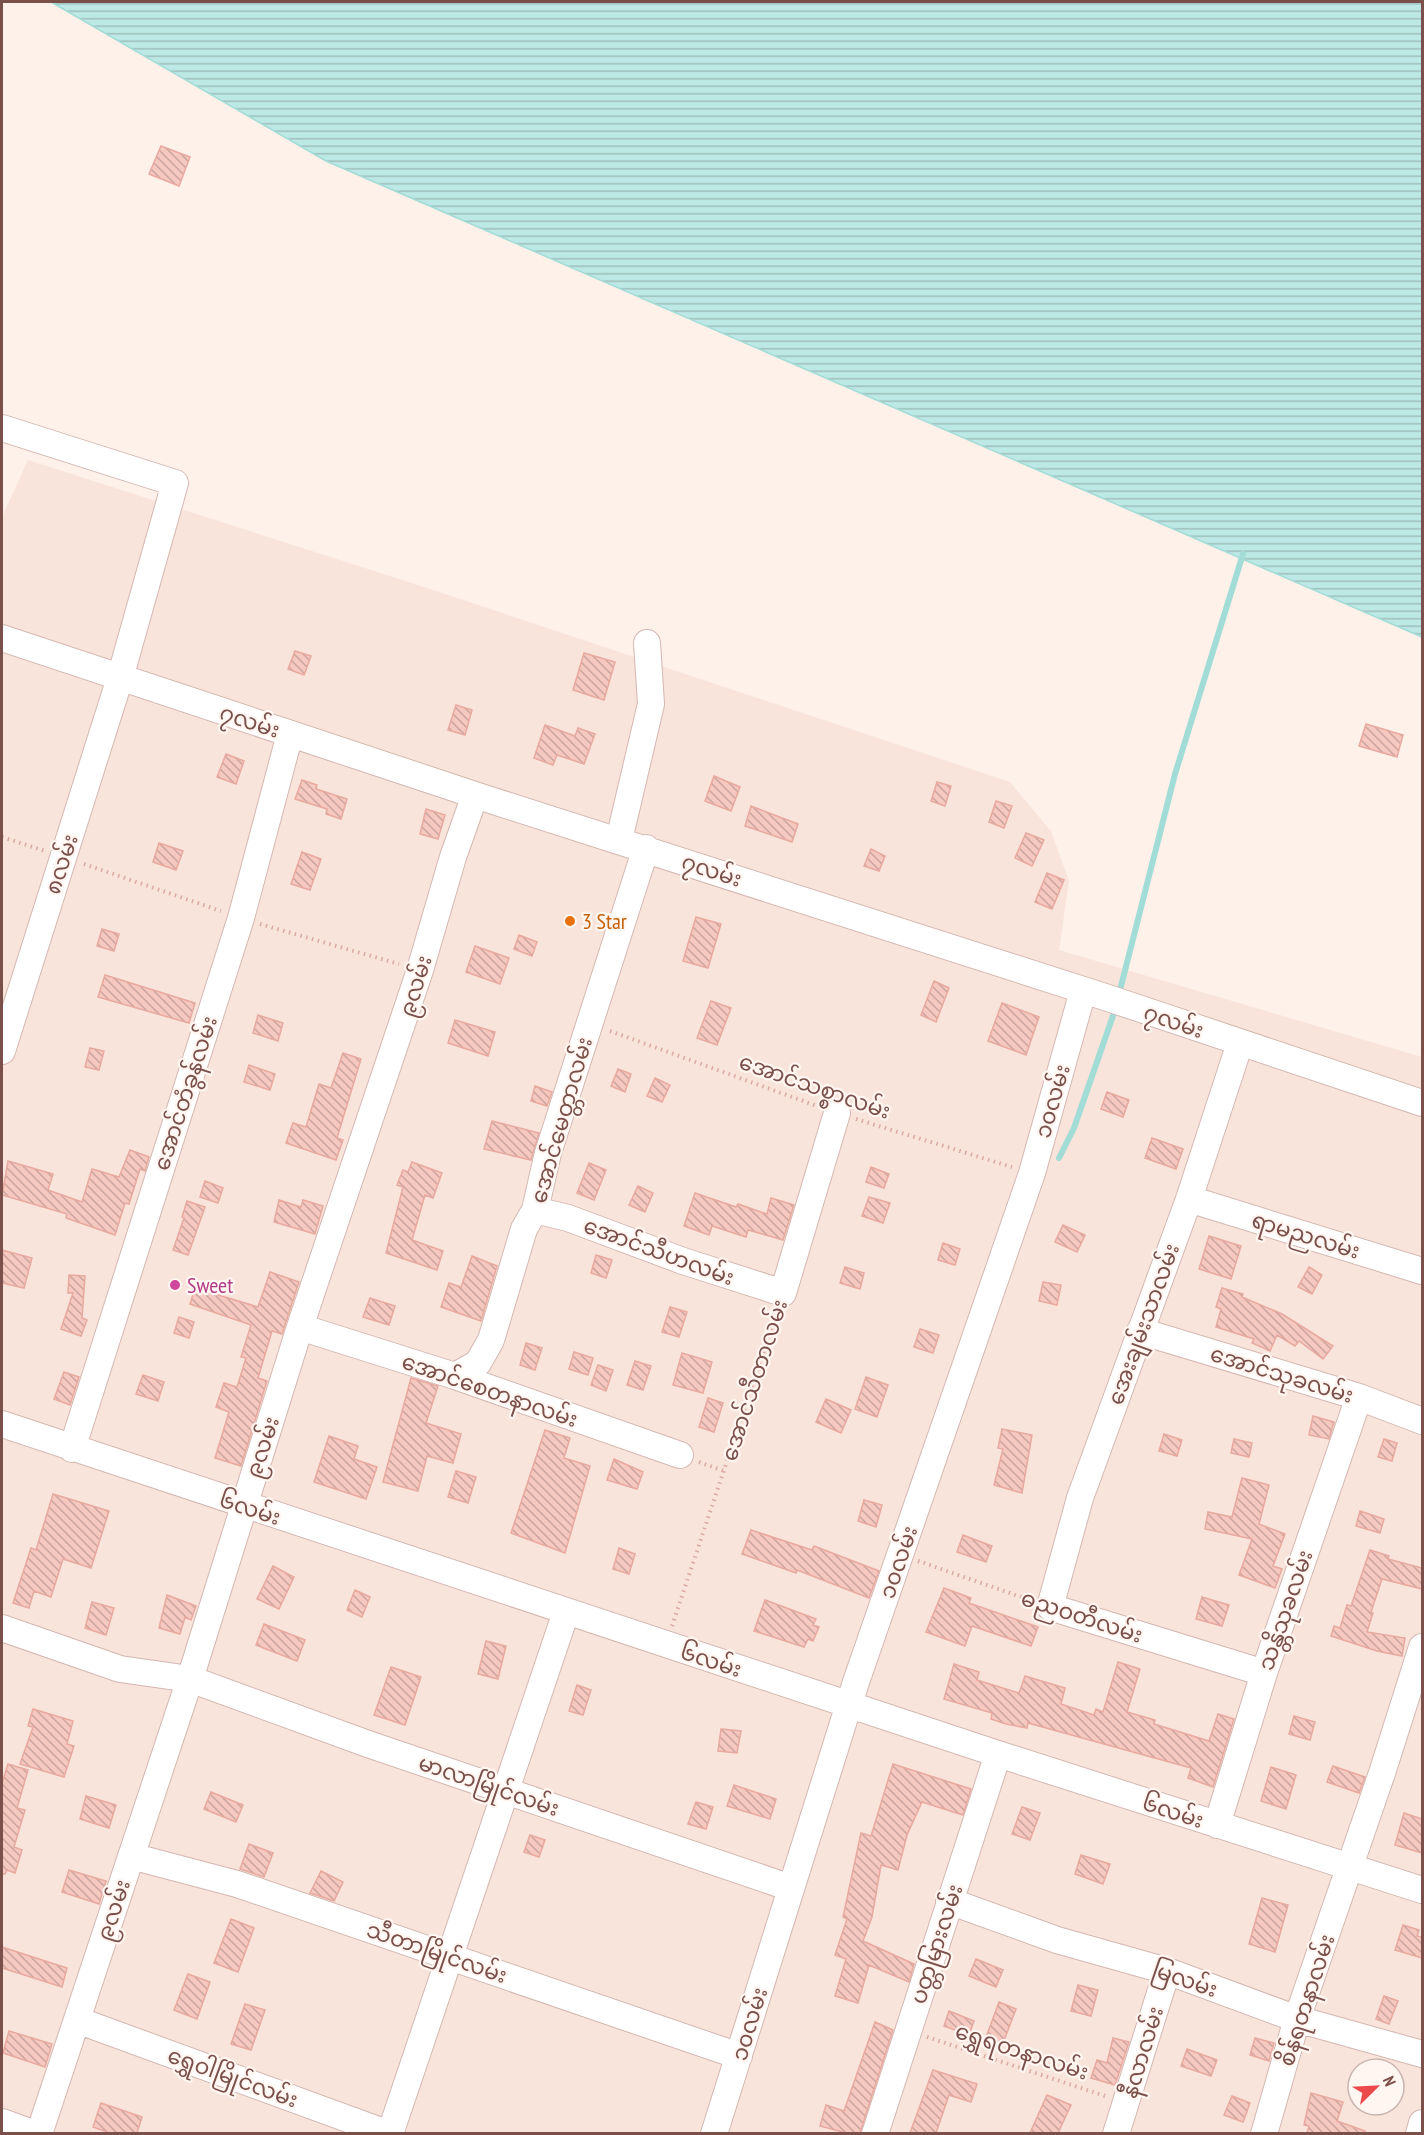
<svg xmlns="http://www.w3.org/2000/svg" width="1424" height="2135" font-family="'PT Sans Narrow','Noto Sans Myanmar',sans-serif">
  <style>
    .residential { fill: #f8e4da; fill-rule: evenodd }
    .water { fill: url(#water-rules); stroke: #a2dcd7; stroke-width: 1.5 }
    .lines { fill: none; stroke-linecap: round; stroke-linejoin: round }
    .stream { stroke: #a2dcd7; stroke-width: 6 }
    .building { fill: url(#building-back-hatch); stroke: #e8a99f; stroke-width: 1.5 }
    .minor-casing { stroke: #d4b7b1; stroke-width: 28 }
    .path { stroke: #dbaaa2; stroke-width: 4; stroke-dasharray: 1.5 4.5; stroke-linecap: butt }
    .minor { stroke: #fff; stroke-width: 26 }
    .food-dot { fill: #e8710a; stroke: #fff6f1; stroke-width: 2 }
    .hotel-dot { fill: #d1479c; stroke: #fff6f1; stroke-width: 2 }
    .labels { text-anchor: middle; stroke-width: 4.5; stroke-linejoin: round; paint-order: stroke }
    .street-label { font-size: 22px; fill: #7b504b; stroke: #fff6f1 }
    .food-label { font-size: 22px; fill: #c56008; stroke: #fff6f1; text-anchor: start }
    .hotel-label { font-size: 22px; fill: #b23c85; stroke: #fff6f1; text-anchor: start }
  </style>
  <defs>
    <pattern id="water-rules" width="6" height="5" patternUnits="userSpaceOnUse" patternTransform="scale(1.5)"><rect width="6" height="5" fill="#bce9e5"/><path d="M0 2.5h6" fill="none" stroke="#9ebfbc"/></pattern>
    <pattern id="building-back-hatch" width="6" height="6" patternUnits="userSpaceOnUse" patternTransform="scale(1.5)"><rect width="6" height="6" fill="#f5c8c0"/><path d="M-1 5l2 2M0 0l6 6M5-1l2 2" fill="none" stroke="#cba59e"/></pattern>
  </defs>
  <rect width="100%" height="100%" fill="#fef1ea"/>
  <path class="residential" d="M28,460L421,586L1010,782L1051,831L1069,881L1059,950L1422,1057V2133L2,2134V517ZM1358,2069H1394V2105H1358Z"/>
  <path class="water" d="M51,2H1422V637L326,161Z"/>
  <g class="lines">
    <path class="stream" d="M1119,994L1175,774L1243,554
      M1059,1158L1074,1128L1116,1007"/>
  </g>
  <path class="building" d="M161,146L190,157L179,186L149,174Z
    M295,651L311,656L304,675L288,669Z
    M584,653L615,662L604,700L573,690Z
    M456,705L472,710L465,735L448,730Z
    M1366,724L1403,735L1397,757L1359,746Z
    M545,725L575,736L578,728L595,734L584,764L557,755L553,765L534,758Z
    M226,754L244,761L236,784L217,777Z
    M714,776L740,787L731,811L705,801Z
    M302,780L317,785L316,789L347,799L341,819L326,814L327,809L295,799Z
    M937,782L951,786L945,806L931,801Z
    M996,801L1012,806L1004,828L989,822Z
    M751,806L798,824L792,842L745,826Z
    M426,809L445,815L438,839L420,834Z
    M1026,833L1044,840L1032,866L1015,858Z
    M159,843L183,851L176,870L153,862Z
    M871,849L885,856L879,871L864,866Z
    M302,852L321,859L310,890L291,884Z
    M1047,873L1064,880L1052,909L1035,902Z
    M696,917L721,924L708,968L683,961Z
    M102,929L119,934L114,951L97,946Z
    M519,935L537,942L532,956L514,949Z
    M475,946L509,958L500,984L466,972Z
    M105,975L195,1003L189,1023L98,997Z
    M934,981L949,988L936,1022L921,1015Z
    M711,1001L731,1008L717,1045L697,1038Z
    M1002,1003L1039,1017L1026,1055L988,1041Z
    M258,1015L283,1023L278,1041L253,1033Z
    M455,1020L495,1032L488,1056L448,1043Z
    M90,1048L104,1051L99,1070L85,1067Z
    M343,1053L361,1059L337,1138L343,1140L336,1160L286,1143L293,1123L306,1127L319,1084L331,1088Z
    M249,1065L275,1074L270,1090L244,1082Z
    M618,1069L631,1074L625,1092L611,1086Z
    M655,1078L670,1085L662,1102L647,1096Z
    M535,1086L552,1092L547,1106L531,1101Z
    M1107,1092L1129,1100L1123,1117L1101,1109Z
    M492,1121L539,1133L531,1160L484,1149Z
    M1152,1138L1183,1149L1176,1169L1145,1158Z
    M130,1150L149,1157L145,1171L140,1169L129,1204L125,1203L115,1235L66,1218L67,1214L2,1195L8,1161L53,1174L48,1190L82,1202L92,1169L119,1177Z
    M412,1162L442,1173L433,1198L425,1195L412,1240L443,1251L437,1270L386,1253L403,1187L397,1185L403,1170L408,1172Z
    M589,1163L606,1170L594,1200L577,1193Z
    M871,1167L889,1174L884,1188L866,1182Z
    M205,1181L223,1188L218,1203L200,1197Z
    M638,1186L653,1193L645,1212L629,1205Z
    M695,1193L736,1207L738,1204L767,1214L771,1198L794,1205L783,1240L748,1230L746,1237L712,1226L709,1235L684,1226Z
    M869,1197L890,1203L883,1223L862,1216Z
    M279,1200L301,1207L303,1200L323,1206L315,1234L274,1222Z
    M187,1201L205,1207L188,1255L173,1250L184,1218L182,1217Z
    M1063,1225L1085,1235L1077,1252L1055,1242Z
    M1209,1236L1241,1246L1231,1279L1199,1269Z
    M943,1243L960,1249L955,1265L938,1260Z
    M2,1250L32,1258L24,1288L2,1283Z
    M596,1255L612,1260L606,1278L591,1273Z
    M472,1256L497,1266L481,1321L441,1307L449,1283L461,1287Z
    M845,1267L864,1273L860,1289L840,1283Z
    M1309,1267L1322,1275L1312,1294L1298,1287Z
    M270,1272L299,1282L282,1334L272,1331L258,1378L267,1381L241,1466L215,1458L229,1412L216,1407L224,1383L237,1387L246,1358L241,1357L251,1325L190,1304L195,1288L258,1307Z
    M69,1275L85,1276L82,1318L87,1320L81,1336L61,1329L73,1293H68Z
    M1043,1282L1061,1285L1057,1305L1039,1301Z
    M1222,1288L1243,1294L1242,1297L1282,1314L1333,1346L1323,1359L1299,1341L1295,1346L1277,1335L1270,1351L1252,1343L1254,1339L1216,1327L1221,1309L1216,1307Z
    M370,1298L395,1306L389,1325L363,1317Z
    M670,1307L687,1312L679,1337L662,1332Z
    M179,1317L194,1322L189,1338L174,1333Z
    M920,1329L939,1335L933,1353L914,1347Z
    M526,1343L542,1348L535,1370L520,1365Z
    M574,1352L593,1358L588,1375L569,1369Z
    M682,1353L712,1362L703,1393L673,1385Z
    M635,1361L651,1366L643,1390L627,1385Z
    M598,1365L613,1370L606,1391L591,1385Z
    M64,1372L79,1377L70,1405L54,1399Z
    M143,1375L164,1382L158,1401L136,1394Z
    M866,1377L888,1385L877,1417L855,1409Z
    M411,1378L438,1386L426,1423L461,1434L453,1463L427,1456L418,1491L383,1482Z
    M708,1398L723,1403L714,1432L699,1427Z
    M826,1399L851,1410L841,1433L816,1422Z
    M1313,1416L1334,1422L1329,1439L1309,1435Z
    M1002,1429L1032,1435L1022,1493L994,1485L1003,1449L998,1448Z
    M545,1430L570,1438L564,1458L590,1466L565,1553L511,1533Z
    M1164,1434L1182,1440L1177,1456L1159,1451Z
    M329,1436L358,1446L354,1459L377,1467L366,1499L314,1482Z
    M1234,1439L1252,1443L1249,1457L1231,1453Z
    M1384,1439L1397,1443L1392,1461L1378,1457Z
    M614,1459L643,1472L637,1489L607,1480Z
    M456,1471L476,1477L468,1503L448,1497Z
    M1242,1478L1269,1485L1259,1524L1285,1534L1273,1566L1282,1569L1275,1588L1239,1575L1252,1539L1205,1529L1208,1512L1232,1517Z
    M53,1494L109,1511L91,1568L63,1559L51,1597L34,1591L29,1608L13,1603L31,1548L36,1550Z
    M864,1500L882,1505L876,1527L858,1521Z
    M1360,1511L1384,1519L1380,1533L1356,1526Z
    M751,1530L812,1550L814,1546L879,1571L869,1598L797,1570L796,1573L742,1554Z
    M963,1535L992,1546L986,1562L957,1552Z
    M619,1548L635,1554L629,1574L613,1569Z
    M1370,1550L1389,1556L1388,1559L1422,1568V1589L1382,1579L1371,1612L1373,1613L1367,1632L1405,1638L1402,1656L1377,1651L1331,1636L1334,1626L1340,1628L1347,1605L1351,1606Z
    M273,1566L294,1577L279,1609L257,1599Z
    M944,1588L971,1598L969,1603L1038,1627L1031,1646L972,1626L965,1646L926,1632Z
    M355,1590L370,1597L362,1617L347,1610Z
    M167,1595L196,1606L191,1620L185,1617L180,1634L159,1628Z
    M1202,1597L1229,1605L1222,1626L1196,1619Z
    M765,1600L816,1619L813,1625L819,1627L813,1641L808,1639L804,1647L754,1631Z
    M92,1602L114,1608L106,1635L85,1628Z
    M264,1624L305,1640L297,1661L256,1645Z
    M486,1641L506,1646L498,1679L478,1674Z
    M1118,1662L1140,1669L1127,1712L1155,1720L1154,1724L1209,1741L1218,1714L1234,1719L1213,1787L1188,1778L1191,1768L1028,1723L1027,1728L1006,1724L991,1719L992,1713L944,1699L954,1664L979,1672L977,1680L1019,1693L1025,1676L1065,1688L1061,1704L1094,1715L1096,1709L1103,1712Z
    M391,1667L421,1677L405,1725L374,1715Z
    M577,1685L591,1690L583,1715L569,1711Z
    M33,1709L73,1721L67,1744L74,1746L64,1777L20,1764L33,1727L28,1726Z
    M1294,1716L1315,1722L1310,1740L1289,1734Z
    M721,1729L741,1731L737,1753L718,1751Z
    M8,1764L28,1770L17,1808L25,1810L14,1847L22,1850L15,1873L7,1870L5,1874H2V1783Z
    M893,1764L971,1789L963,1815L922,1802L907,1835L898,1870L881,1865L872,1917L863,1941L914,1964L909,1982L869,1965L858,2003L835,1996L846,1959L835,1955L847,1919L843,1917L861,1833L871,1836Z
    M1333,1766L1365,1777L1359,1793L1327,1782Z
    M1271,1767L1296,1775L1286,1809L1261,1801Z
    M734,1785L776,1799L770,1819L727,1806Z
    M211,1792L243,1805L236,1822L204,1809Z
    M86,1796L116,1805L109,1828L80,1819Z
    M696,1802L713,1807L706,1829L688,1824Z
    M1022,1807L1040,1813L1030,1840L1012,1834Z
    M1404,1813L1422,1819V1853L1395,1845Z
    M530,1835L545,1840L539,1857L524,1852Z
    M249,1844L273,1853L264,1877L240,1869Z
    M1081,1855L1110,1864L1103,1884L1075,1874Z
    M69,1870L106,1881L99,1904L62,1892Z
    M321,1871L343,1882L334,1901L310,1893Z
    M1262,1898L1288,1905L1275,1952L1249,1944Z
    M231,1919L254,1928L238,1972L214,1963Z
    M1403,1925L1419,1930L1417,1936L1422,1937V1958L1395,1950Z
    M2,1947L67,1968L62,1987L2,1968Z
    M976,1959L1003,1970L996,1987L969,1976Z
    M188,1974L210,1982L197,2019L174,2010Z
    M1078,1985L1098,1990L1091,2016L1071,2011Z
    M1384,1996L1398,2001L1389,2024L1376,2019Z
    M999,2002L1016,2009L1002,2046L985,2040Z
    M245,2004L265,2010L251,2050L231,2044Z
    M949,2011L974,2021L969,2035L944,2026Z
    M875,2022L893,2030L860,2133H846L820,2126L826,2105L844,2111Z
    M9,2031L52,2044L45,2067L3,2053Z
    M1113,2038L1129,2042L1115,2085L1091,2078L1097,2060L1107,2063Z
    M1255,2038L1274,2043L1269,2061L1250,2055Z
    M1187,2049L1217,2060L1211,2076L1181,2066Z
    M933,2070L977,2084L971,2102L949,2095L936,2133H910Z
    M1311,2093L1343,2102L1337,2121L1365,2131L1364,2133H1307L1309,2126L1304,2125Z
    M1047,2095L1071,2105L1058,2133H1030Z
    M1232,2096L1250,2103L1243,2122L1224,2115Z
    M101,2103L142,2117L137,2133H110L93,2127Z"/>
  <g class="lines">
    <defs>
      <path id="minor" d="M2,428L175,483L120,678L2,1051
        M2,638L481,797L1108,998L1422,1103
        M619,840L651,704L647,643
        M1240,1043L1189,1199L1080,1498L1050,1607L1264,1673
        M1189,1199L1422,1271
        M535,1210L568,1218L683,1261L783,1293L837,1113
        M300,1327L455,1376L680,1455
        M1140,1331L1359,1397L1422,1421
        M455,1376L478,1363L491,1340L524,1229L535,1210L548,1153L646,848
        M2,1424L998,1754L1422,1890
        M72,1449L241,918L290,734
        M2,1628L120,1669L190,1679L368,1744L791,1888
        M1217,1825L1264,1673L1359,1397
        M131,1856L237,1884L739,2056
        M949,1901L1057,1940L1167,1971L1297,2019L1422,2054
        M77,2020L389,2134
        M2,2122L35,2134
        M39,2134L190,1679L300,1327L420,970L453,857L475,795
        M390,2134L566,1612
        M714,2134L856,1682L1032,1173L1083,991
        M875,2134L998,1754
        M1116,2134L1167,1971
        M1264,2134L1297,2019L1382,1773L1422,1647
        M1419,2134L1422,2123"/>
    </defs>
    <use href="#minor" class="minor-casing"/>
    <path class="path" d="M2,837L45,851
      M84,864L221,911
      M260,924L399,964
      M610,1031L817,1106
      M856,1119L1012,1167
      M699,1462L724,1471
      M918,1561L1030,1600
      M672,1626L777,1311
      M927,2037L1105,2096"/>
    <use href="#minor" class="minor"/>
  </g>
  <circle class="food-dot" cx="570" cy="921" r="6"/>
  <circle class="hotel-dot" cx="175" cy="1285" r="6"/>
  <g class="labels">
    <g class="street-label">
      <text transform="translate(250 721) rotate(18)" y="8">၇လမ်း</text>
      <text transform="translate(61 864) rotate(-72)" y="8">၈လမ်း</text>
      <text transform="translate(712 870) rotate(18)" y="8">၇လမ်း</text>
      <text transform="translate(415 986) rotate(-73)" y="8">၉လမ်း</text>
      <text transform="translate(1174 1021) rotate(19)" y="8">၇လမ်း</text>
      <text transform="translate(815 1086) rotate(19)" y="8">အောင်သစ္စာလမ်း</text>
      <text transform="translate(185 1093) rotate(-72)" y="8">အောင်တံခွန်လမ်း</text>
      <text transform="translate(1052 1101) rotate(-74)" y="8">၁၀လမ်း</text>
      <text transform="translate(561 1120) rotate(-74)" y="8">အောင်မေတ္တာလမ်း</text>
      <text transform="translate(1306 1235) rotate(17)" y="8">ရာမညလမ်း</text>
      <text transform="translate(659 1251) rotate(20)" y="8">အောင်သီဟလမ်း</text>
      <text transform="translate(1143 1324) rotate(-70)" y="8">အေးချမ်းသာလမ်း</text>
      <text transform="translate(1282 1374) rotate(17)" y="8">အောင်သုခလမ်း</text>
      <text transform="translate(754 1380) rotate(-72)" y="8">အောင်သီတာလမ်း</text>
      <text transform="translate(490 1390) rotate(19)" y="8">အောင်စေတနာလမ်း</text>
      <text transform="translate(262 1447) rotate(-72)" y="8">၉လမ်း</text>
      <text transform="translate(250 1508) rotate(18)" y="8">၆လမ်း</text>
      <text transform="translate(898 1562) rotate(-71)" y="8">၁၀လမ်း</text>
      <text transform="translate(1285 1610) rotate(-71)" y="8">သန္တိသုခလမ်း</text>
      <text transform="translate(1082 1616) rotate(18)" y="8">ဓညဝတီလမ်း</text>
      <text transform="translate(711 1660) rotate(18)" y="8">၆လမ်း</text>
      <text transform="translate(489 1785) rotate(19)" y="8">မာလာမြိုင်လမ်း</text>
      <text transform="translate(1173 1811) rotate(18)" y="8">၆လမ်း</text>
      <text transform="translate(113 1910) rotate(-72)" y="8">၉လမ်း</text>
      <text transform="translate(936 1944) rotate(-72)" y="8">ပတ္တမြားလမ်း</text>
      <text transform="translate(437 1952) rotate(19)" y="8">သီတာမြိုင်လမ်း</text>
      <text transform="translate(1185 1979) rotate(19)" y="8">မြလမ်း</text>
      <text transform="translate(1306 2000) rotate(-72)" y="8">စိန်ရတနာလမ်း</text>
      <text transform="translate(749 2024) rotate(-73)" y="8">၁၀လမ်း</text>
      <text transform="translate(1022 2051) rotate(18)" y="8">ရွှေရတနာလမ်း</text>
      <text transform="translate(1142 2052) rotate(-73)" y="8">နီလာလမ်း</text>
      <text transform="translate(233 2077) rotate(20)" y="8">ရွှေဝါမြိုင်လမ်း</text>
    </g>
    <g class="food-label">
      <text x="582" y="929">3 Star</text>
    </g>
    <g class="hotel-label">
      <text x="187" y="1293">Sweet</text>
    </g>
  </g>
  <rect width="1424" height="2135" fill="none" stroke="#7b504b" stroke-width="6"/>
  <g transform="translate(1376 2087) rotate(66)"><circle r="28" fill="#fff6f1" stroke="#cab4af" stroke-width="1.5"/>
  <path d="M0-4.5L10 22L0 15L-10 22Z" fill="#ed494c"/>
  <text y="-9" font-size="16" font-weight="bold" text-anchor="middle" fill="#7b504b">N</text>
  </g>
</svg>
